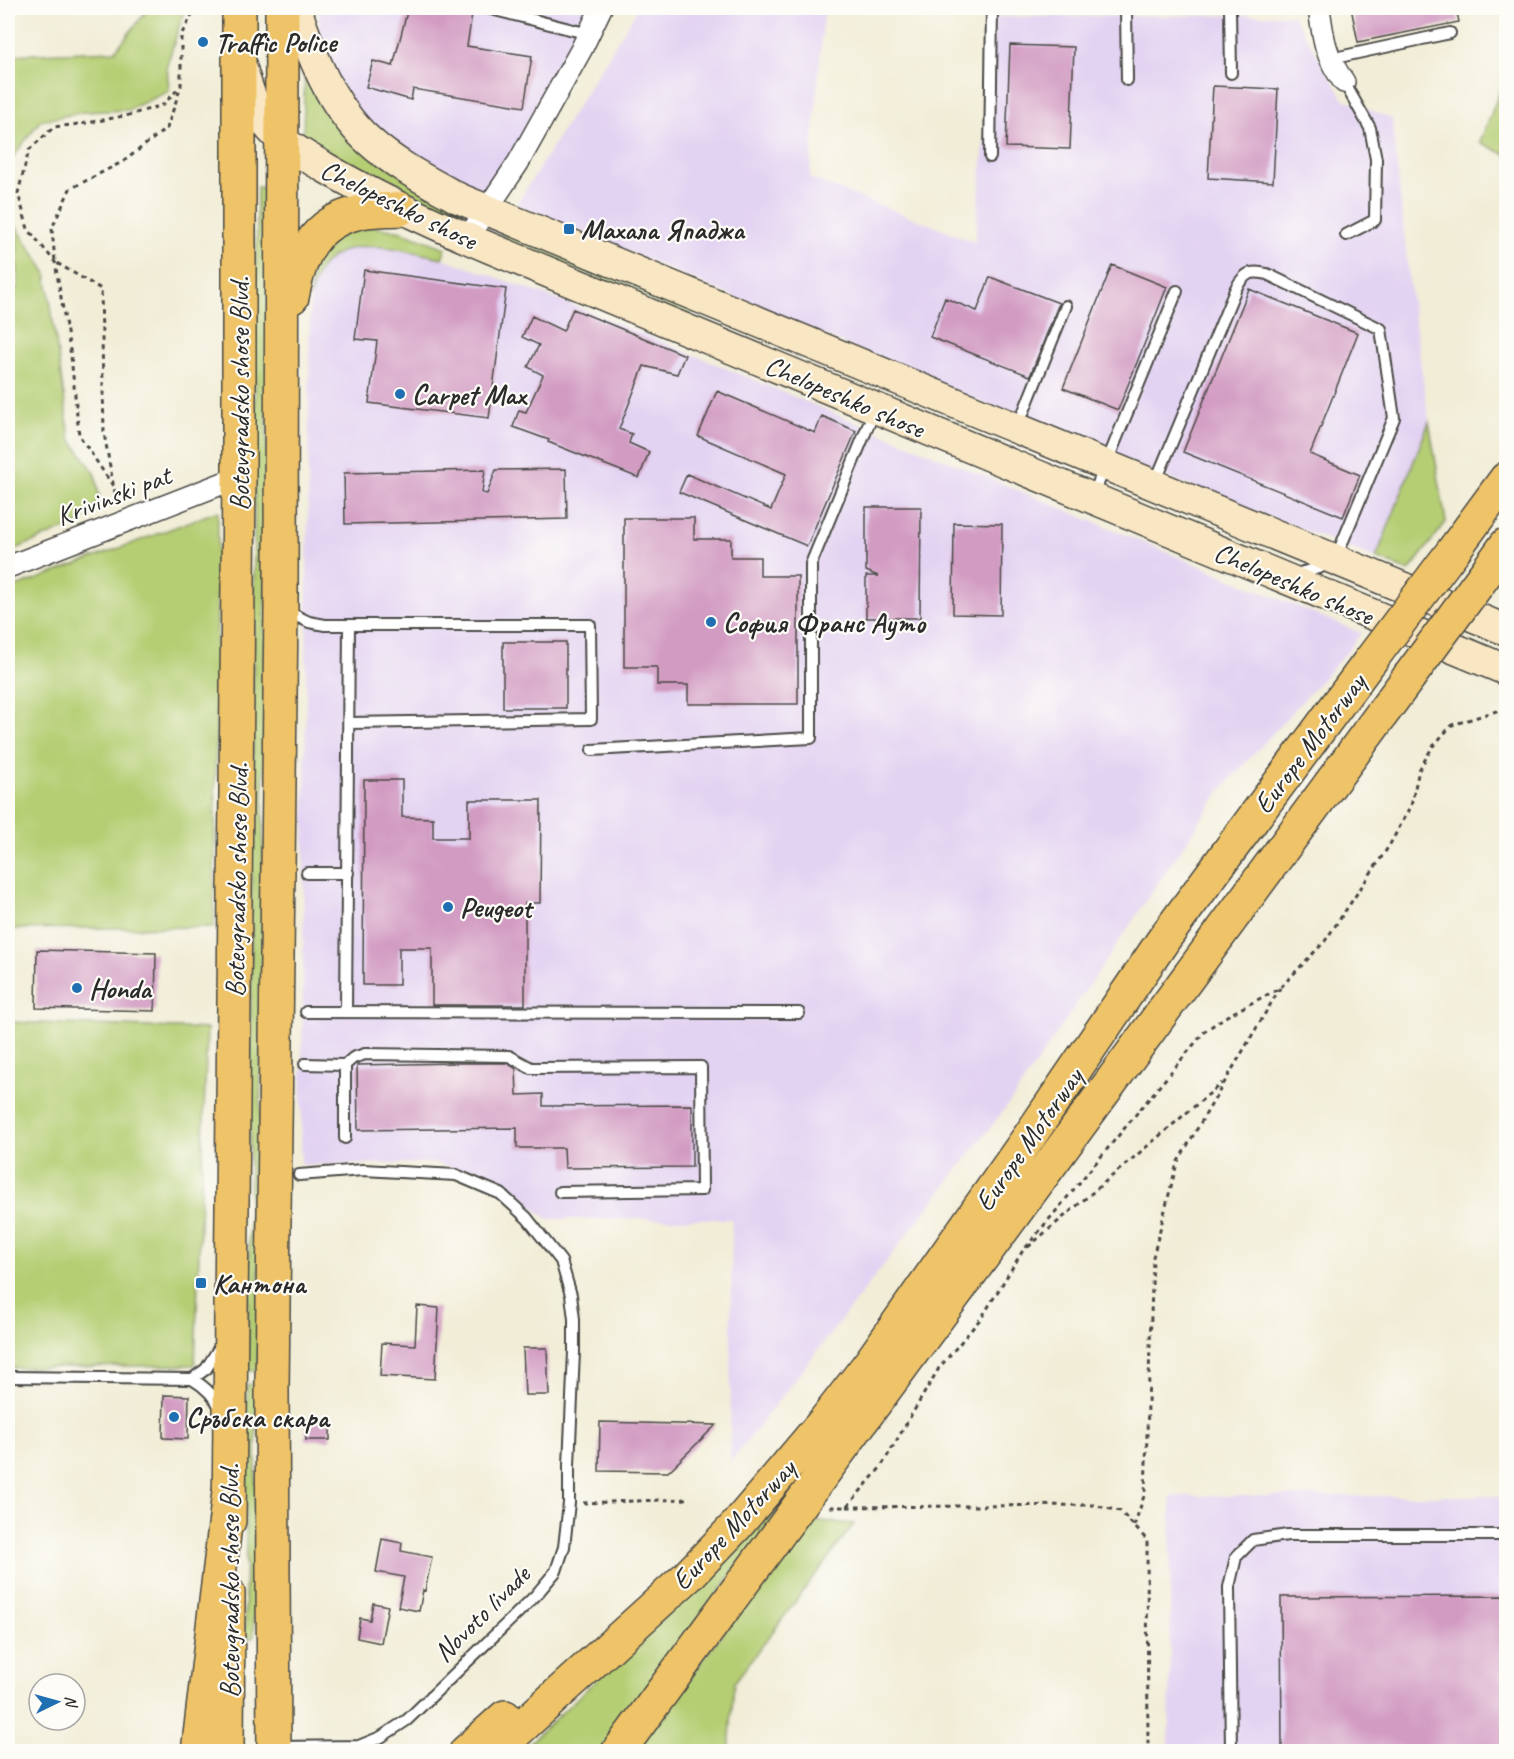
<svg xmlns="http://www.w3.org/2000/svg" width="1514" height="1759" font-family="Caveat,sans-serif">
  <style>
    .built { fill: #e3d3f2 }
    .green { fill: #b5ce73; stroke: #707c4f; stroke-width: 1.5 }
    .building { fill: #d29bc2 }
    .lines { fill: none; stroke-linecap: round; stroke-linejoin: round }
    .service-casing { stroke: #494845; stroke-width: 14 }
    .minor-casing { stroke: #494845; stroke-width: 24 }
    .secondary-casing { stroke: #494845; stroke-width: 33 }
    .primary-casing { stroke: #494845; stroke-width: 36 }
    .trunk-casing { stroke: #494845; stroke-width: 36 }
    .motorway-casing { stroke: #494845; stroke-width: 36 }
    .path { stroke: #494845; stroke-width: 3; stroke-dasharray: 4.5 4.5; stroke-linecap: butt }
    .service { stroke: #fff; stroke-width: 10 }
    .minor { stroke: #fff; stroke-width: 21 }
    .secondary { stroke: #f9e7c3; stroke-width: 30 }
    .primary { stroke: #efc469; stroke-width: 33 }
    .trunk { stroke: #efc469; stroke-width: 33 }
    .motorway { stroke: #efc469; stroke-width: 33 }
    .motorway-bridge-casing { stroke: #494845; stroke-width: 36; stroke-linecap: butt }
    .motorway-bridge { stroke: #efc469; stroke-width: 33 }
    .poi-dot { fill: #1f6fb2; stroke: #fdfcf7; stroke-width: 2 }
    .labels { text-anchor: middle; stroke-width: 4.5; stroke-linejoin: round; paint-order: stroke }
    .poi-label { font-size: 28px; font-weight: bold; fill: #2b2b2b; stroke: #fdfcf7; text-anchor: start }
    .street-label { font-size: 28px; fill: #2b2b2b; stroke: #fdfcf7 }
  </style>
  <rect width="100%" height="100%" fill="#fdfcf7"/>
  <filter id="ink" filterUnits="userSpaceOnUse"><feTurbulence type="fractalNoise" baseFrequency=".0167" numOctaves="2"/><feDisplacementMap in="SourceGraphic" scale="12" xChannelSelector="R" yChannelSelector="G"/><feConvolveMatrix kernelMatrix="1 2 1 2 8 2 1 2 1" color-interpolation-filters="sRGB"/></filter>
  <filter id="wash" filterUnits="userSpaceOnUse"><feTurbulence type="fractalNoise" baseFrequency=".008" numOctaves="4" result="noise"/><feDisplacementMap in="SourceGraphic" scale="24" xChannelSelector="R" yChannelSelector="G"/><feGaussianBlur stdDeviation="1.35" result="paint"/><feColorMatrix in="noise" values="0 0 0 0 0 0 0 0 0 0 0 0 0 0 0 0 0 1.4 0 .05"/><feComposite in="paint" operator="in"/></filter>
  <g filter="url(#wash)">
    <rect width="100%" height="100%" fill="#f1edd7"/>
    <path class="built" d="M318,8H601L487,210L427,181L323,78Z
      M638,8H824L810,178L975,242L995,17L1293,15L1344,99L1392,119L1409,280L1429,422L1376,558L1044,429L517,204Z
      M377,246L442,258L581,308L1361,633L1347,652L1221,790L1011,1101L730,1463L732,1219H548L532,1207L525,1198L484,1177L435,1163L301,1165L310,297L319,271L332,257L348,248Z
      M1171,1496H1506V1751L1169,1752Z"/>
    <path class="green" d="M149,8H185L167,65L169,91L128,110L84,112L40,121L13,157L9,103L8,102V55L115,51Z
      M305,68L463,211L457,222L346,167L303,137Z
      M1506,76V155L1480,142Z
      M257,187L269,188L258,1371H248Z
      M16,226L46,272L70,438L95,473L100,501L77,524L8,552V296L18,287Z
      M370,226L402,232L446,248L442,258C404,251 345,230 319,271C315,278 313,289 310,297L312,269L328,243L346,231Z
      M499,230L692,309V314L683,315L505,241Z
      M1429,422L1446,522L1409,571L1376,558Z
      M218,511L214,927L8,929V590Z
      M8,1022L207,1029L195,1365L8,1368Z
      M247,1384L257,1385L254,1636L251,1639L245,1636Z
      M806,1468L756,1542L600,1751L520,1752L680,1601Z
      M807,1520L854,1524L734,1683L729,1751L634,1752Z"/>
    <g id="blocks">
      <path class="building" d="M408,8H473L467,46L532,56L524,107L413,89L411,100L366,87L373,61L393,66Z
        M1351,8H1456L1459,22L1358,42Z
        M1010,45L1074,47L1070,149L1006,147Z
        M1213,86L1278,89L1273,182L1208,178Z
        M1112,265L1167,287L1118,410L1063,388Z
        M364,270L506,289L489,418L369,403L377,341L355,339Z
        M990,277L1059,303L1030,376L930,337L945,298L977,311Z
        M1249,289L1358,333L1310,454L1360,475L1343,517L1183,452Z
        M573,309L685,355L677,374L644,366L619,429L632,434L629,443L649,452L639,478L548,442L549,440L513,427L519,410L526,412L543,375L528,367L539,345L522,337L532,316L563,331Z
        M717,391L815,433L822,416L856,431L807,546L679,492L687,474L771,510L786,474L698,436Z
        M566,469L567,519L345,524L344,473L485,470L482,493L487,494L496,470Z
        M866,507H921L920,618H866V576H878L866,571Z
        M624,518H694V539H731V557H760V576H798V704H688V685H657V667H624Z
        M954,523L1002,524L1001,615L953,614Z
        M503,642H566V708H503Z
        M364,780H402V817L433,818V838H469V800H541L540,903H525V1005H432V948H399V985H363Z
        M37,950L156,953L155,1011L36,1008Z
        M457,1063H507L516,1069L517,1095L543,1094V1106L692,1105V1167L565,1168L564,1148H517V1128L358,1130L357,1065Z
        M417,1306L439,1308L435,1379L380,1376L382,1343L415,1345Z
        M523,1348H547L549,1395H525Z
        M164,1395L189,1396L188,1439L163,1438Z
        M306,1419L330,1420V1440H306Z
        M600,1422L716,1425L668,1472L599,1471Z
        M382,1539L402,1543L401,1551L432,1557L425,1591L423,1590L419,1611L398,1607L404,1577L376,1572Z
        M1506,1596V1752H1282L1281,1597Z
        M373,1603L388,1606L381,1643L357,1638L360,1618L370,1620Z"/>
    </g>
  </g>
  <g filter="url(#ink)">
    <use href="#blocks" fill-opacity="0" stroke="#494845" stroke-width="1.5"/>
    <g class="lines">
      <defs>
        <path id="service" d="M487,8L589,34
          M1126,8L1127,80
          M1230,8L1231,73
          M1330,59L1450,33
          M1344,82L1370,128L1376,159L1375,220L1346,235
          M990,157L992,8
          M1018,426L1066,306
          M1155,483L1236,288C1245,273 1250,270 1267,274L1381,329L1394,418L1335,560L1319,568L1295,574
          M1093,496L1177,291
          M286,611L309,622L325,625H590L591,719L349,723
          M592,750L811,738V564L875,409
          M307,873H348
          M306,1012L799,1013
          M346,1012L349,626
          M305,1064L345,1065V1138
          M345,1065L353,1058L365,1054L509,1056L531,1068L701,1067L702,1190L560,1192
          M8,1377L192,1379C204,1386 215,1396 221,1410
          M192,1379L206,1369L221,1345
          M277,1747L359,1746L381,1737L407,1720L536,1595L556,1571L564,1547L569,1503V1465L574,1352V1319L571,1295L561,1261L527,1218L501,1194L456,1175L363,1170L299,1175
          M1231,1752L1229,1587L1236,1557L1253,1540L1288,1535H1506"/>
        <path id="minor" d="M1319,8C1323,38 1325,56 1344,82
          M467,239L518,163L581,50L601,8
          M8,567L239,477"/>
        <path id="secondary" d="M296,8C311,55 331,106 368,140C394,164 427,181 458,198L1506,630
          M242,69C248,90 253,106 266,123C280,143 304,155 324,167C378,199 433,224 490,248L1506,670"/>
        <path id="primary" d="M292,297C300,256 313,223 357,213C371,209 386,210 400,209
          M229,1521L239,477V8
          M227,1752L228,1593
          M274,1752L272,1391L281,608L282,8"/>
        <path id="trunk" d="M198,1752L229,1492"/>
        <path id="motorway" d="M1456,547L1506,479
          M1491,566L1506,545
          M466,1752L505,1717
          M494,1752L688,1576L736,1526L824,1422L870,1363L1029,1137L1166,936L1370,661
          M618,1752L1409,677"/>
      </defs>
      <use href="#service" class="service-casing"/>
      <use href="#minor" class="minor-casing"/>
      <use href="#secondary" class="secondary-casing"/>
      <use href="#primary" class="primary-casing"/>
      <use href="#trunk" class="trunk-casing"/>
      <use href="#motorway" class="motorway-casing"/>
      <path class="path" d="M113,486L79,435L71,356L55,262L28,229L18,193L29,150L54,127L87,123L129,115L163,105L180,87
        M119,502L114,489L104,433L101,289L55,262L52,228L70,189L124,161L167,128L181,86V35L196,8
        M1028,1247L1222,1083
        M583,1503L686,1499
        M830,1507H847L881,1467L939,1368L982,1317L1022,1252L1205,1031L1225,1017L1280,988L1325,941L1389,846L1411,806L1419,770L1433,746L1452,725L1506,708
        M847,1507L1093,1505L1120,1511L1147,1540L1148,1752
        M1134,1526L1145,1493L1153,1257L1177,1163L1280,988"/>
      <use href="#service" class="service"/>
      <use href="#minor" class="minor"/>
      <use href="#secondary" class="secondary"/>
      <use href="#primary" class="primary"/>
      <use href="#trunk" class="trunk"/>
      <use href="#motorway" class="motorway"/>
      <defs>
        <path id="motorway-bridge" d="M1370,661L1456,547
          M1409,677L1491,566"/>
      </defs>
      <use href="#motorway-bridge" class="motorway-bridge-casing"/>
      <use href="#motorway-bridge" class="motorway-bridge"/>
    </g>
  </g>
  <g class="poi-dot">
    <circle cx="203" cy="42" r="6"/>
    <rect x="563" y="223" width="12" height="12" rx="3"/>
    <circle cx="400" cy="394" r="6"/>
    <circle cx="711" cy="622" r="6"/>
    <circle cx="448" cy="907" r="6"/>
    <circle cx="77" cy="988" r="6"/>
    <rect x="195" y="1277" width="12" height="12" rx="3"/>
    <circle cx="174" cy="1417" r="6"/>
  </g>
  <g class="labels">
    <g class="poi-label">
      <text x="215" y="52">Traffic Police</text>
      <text x="581" y="239">Махала Япаджа</text>
      <text x="412" y="404">Carpet Max</text>
      <text x="723" y="632">София Франс Ауто</text>
      <text x="460" y="917">Peugeot</text>
      <text x="89" y="998">Honda</text>
      <text x="213" y="1293">Кантона</text>
      <text x="186" y="1427">Сръбска скара</text>
    </g>
    <g class="street-label">
      <text transform="translate(399 204) rotate(26)" y="10">Chelopeshko shose</text>
      <text transform="translate(239 394) rotate(-90)" y="10">Botevgradsko shose Blvd.</text>
      <text transform="translate(845 396) rotate(23)" y="10">Chelopeshko shose</text>
      <text transform="translate(113 495) rotate(-21)" y="10">Krivinski pat</text>
      <text transform="translate(1294 583) rotate(23)" y="10">Chelopeshko shose</text>
      <text transform="translate(1309 743) rotate(-53)" y="10">Europe Motorway</text>
      <text transform="translate(236 880) rotate(-89)" y="10">Botevgradsko shose Blvd.</text>
      <text transform="translate(1028 1139) rotate(-55)" y="10">Europe Motorway</text>
      <text transform="translate(733 1524) rotate(-47)" y="10">Europe Motorway</text>
      <text transform="translate(229 1581) rotate(-90)" y="10">Botevgradsko shose Blvd.</text>
      <text transform="translate(481 1613) rotate(-45)" y="10">Novoto livade</text>
    </g>
  </g>
  <rect width="1514" height="1759" fill="none" stroke="#fdfcf7" stroke-width="30"/>
  <g transform="translate(57 1702) rotate(85)"><circle r="28" fill="#fdfcf7" stroke="#a9a8a5" stroke-width="1.5"/>
  <path d="M0-4.5L10 22L0 15L-10 22Z" fill="#1f6fb2"/>
  <text y="-9" font-size="16" font-weight="bold" text-anchor="middle" fill="#2b2b2b">N</text>
  </g>
</svg>
